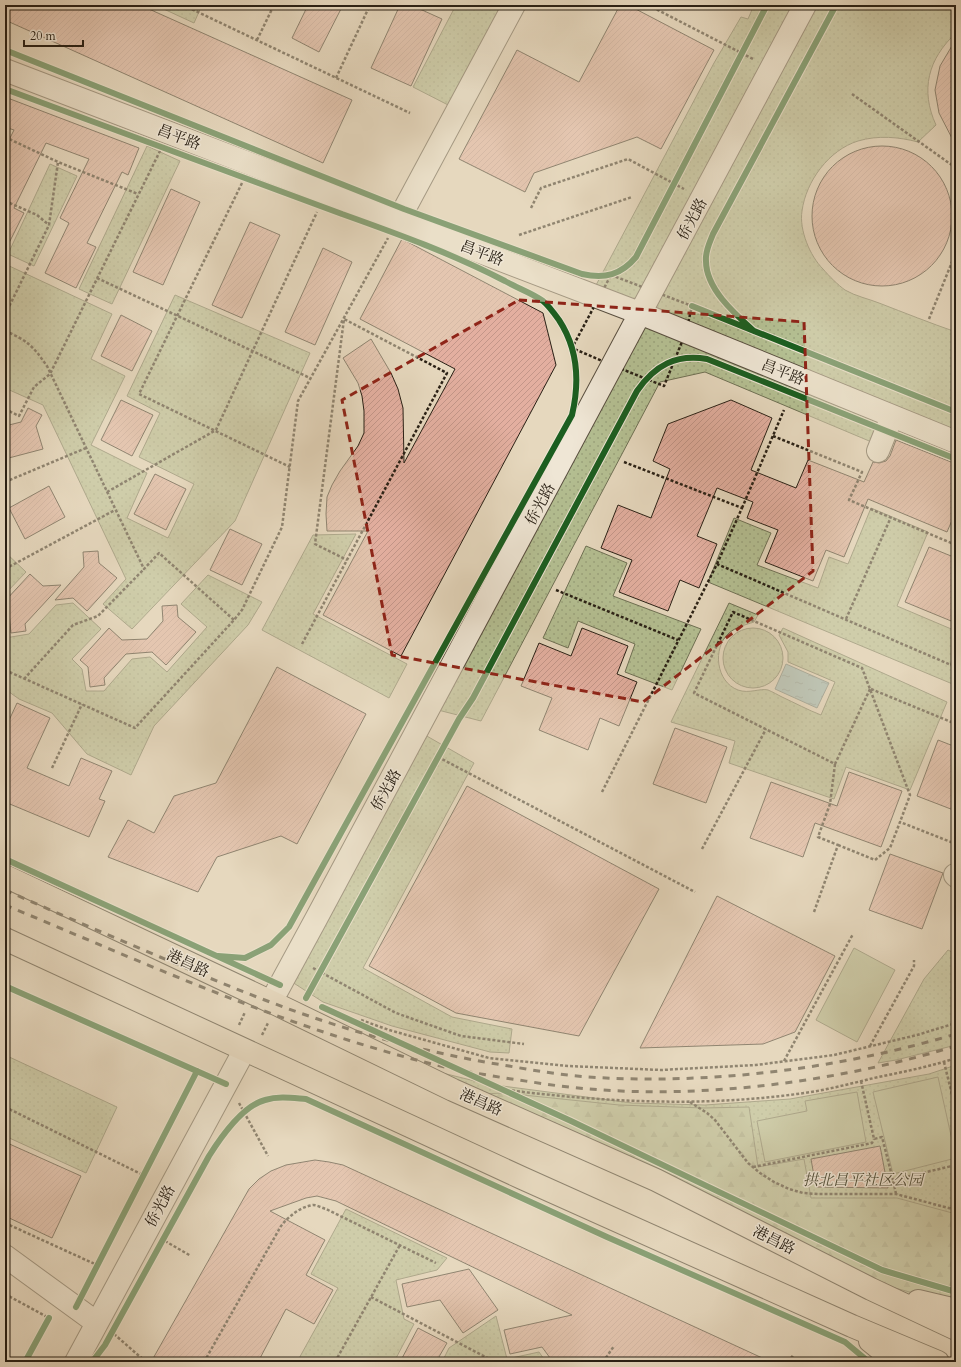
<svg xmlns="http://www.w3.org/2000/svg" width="961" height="1367" font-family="Cardo,'Noto Serif SC',serif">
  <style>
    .grass { fill: url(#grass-dots); stroke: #6e7054 }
    .forest { fill: url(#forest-firs); stroke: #6e7054 }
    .pitch { fill: #b4bf92; stroke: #6e7054 }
    .water { fill: url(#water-ripples); stroke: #6c7b77 }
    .building { fill: url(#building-hatch); stroke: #292015 }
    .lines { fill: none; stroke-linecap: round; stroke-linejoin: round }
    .minor-casing { stroke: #584e3f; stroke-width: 24 }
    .major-casing { stroke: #292015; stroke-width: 24 }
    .path { stroke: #292015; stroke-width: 2.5; stroke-dasharray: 3 2; stroke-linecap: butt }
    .minor { stroke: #efe6d5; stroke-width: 22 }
    .major { stroke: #e6d8be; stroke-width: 22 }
    .rail { stroke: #292015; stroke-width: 3; stroke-dasharray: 7 7; stroke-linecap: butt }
    .cycleway-casing { stroke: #efe6d5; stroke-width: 8 }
    .cycleway { stroke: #1b5e20; stroke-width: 6 }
    .marked { fill: none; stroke: #8f2418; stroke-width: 3; stroke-dasharray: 8 5; stroke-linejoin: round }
    .labels { text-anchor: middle; stroke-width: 3; stroke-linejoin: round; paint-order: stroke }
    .street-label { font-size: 15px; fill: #292015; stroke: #efe6d5 }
    .park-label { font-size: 15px; font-style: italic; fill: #53503a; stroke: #efe6d5 }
  </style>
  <defs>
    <pattern id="grass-dots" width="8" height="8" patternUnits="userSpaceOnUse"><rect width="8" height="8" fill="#b4bf92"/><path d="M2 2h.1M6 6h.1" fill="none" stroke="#9ba47d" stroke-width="1.8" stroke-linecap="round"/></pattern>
    <pattern id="forest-firs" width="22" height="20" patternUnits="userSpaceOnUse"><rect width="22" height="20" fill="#b4bf92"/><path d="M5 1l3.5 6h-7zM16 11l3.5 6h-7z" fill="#9ba47d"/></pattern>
    <pattern id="water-ripples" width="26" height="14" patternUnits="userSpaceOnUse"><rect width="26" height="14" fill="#98b8b9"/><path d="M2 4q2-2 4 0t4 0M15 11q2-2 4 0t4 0" fill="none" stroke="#7c9595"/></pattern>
    <pattern id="building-hatch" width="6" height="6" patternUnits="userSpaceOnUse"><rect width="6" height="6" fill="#e3afa0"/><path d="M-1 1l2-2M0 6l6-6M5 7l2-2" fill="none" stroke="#c39689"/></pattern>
  </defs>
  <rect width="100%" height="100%" fill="#e6d8be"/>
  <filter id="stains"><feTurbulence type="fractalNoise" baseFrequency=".005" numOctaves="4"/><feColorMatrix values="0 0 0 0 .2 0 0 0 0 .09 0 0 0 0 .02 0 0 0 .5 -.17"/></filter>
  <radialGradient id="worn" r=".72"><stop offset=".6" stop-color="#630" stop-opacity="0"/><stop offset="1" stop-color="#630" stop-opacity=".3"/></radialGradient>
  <path class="grass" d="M155,5H202L194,23Z
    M456,5H506L452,107L413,87Z
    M754,5H799L640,304L595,287L714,63L741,17L748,19Z
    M808,5H956V33C928,59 920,90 936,125L918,142C899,137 878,135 858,141C829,150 806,181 802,211C799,230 810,256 823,269C829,276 838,285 845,290C855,296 869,299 879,303C905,313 930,323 956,332V436L649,312Z
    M147,146L180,161L112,304L79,289Z
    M50,164L77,176L34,266L8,254Z
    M5,264L112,314L91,359L125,376L91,445L147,473L127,518L168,538L194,484L139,457L160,413L127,396L175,295L310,353L235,521L132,629L103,604L126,579L43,405L5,388Z
    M644,320L885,418L874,443L705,372L660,382L481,721L438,710Z
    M871,508L928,532L897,606L956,631L955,685L708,582L734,518L771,533L757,565L818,588L829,557L848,564Z
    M356,534L313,614L407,664L389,698L262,630L313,535Z
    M586,546L627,563L613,596L701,629L672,690L625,672L635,644L578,621L568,648L543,638Z
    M5,552L26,572L5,594Z
    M208,575L262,602L248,625L154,726L131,775L87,754L52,713L19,699L5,689V638L29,634L56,605L73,603L101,629L72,659L82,669L86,691H104L132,659L150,657L167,672L207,627L181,604Z
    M729,603L758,615L754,622C745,625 736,627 729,633C712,648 716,682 738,690C749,694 760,688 768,690C773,692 778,695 782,697C795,703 808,710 821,715L835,682L788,662V652L779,635L783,628L947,702L910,790L846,767L834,799L729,763L735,741L671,722Z
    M723 658a30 30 0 1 1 60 0a30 30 0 1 1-60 0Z
    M425,735L474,763L363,968L452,1017L512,1029L509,1053L490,1052L392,1026L323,1002L289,980Z
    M948,950L956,954V1045L896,1060L878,1063L924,979Z
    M5,1055L117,1107L86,1173L5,1136Z
    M398,1062L487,1084L632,1103L705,1105L790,1099L929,1074L956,1065V1310L872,1289Z
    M346,1209L447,1258L437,1270L396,1280L404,1319L414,1324L394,1362H297L338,1288L311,1274Z
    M496,1316L507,1359L539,1352L546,1362H442L449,1348Z"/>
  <path class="forest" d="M504,1093L619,1105L704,1108L749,1107L758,1167L804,1159L811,1198H897L956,1214V1295L953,1304L877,1283L481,1094Z"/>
  <path class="pitch" d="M854,948L895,970L857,1042L816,1020Z
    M938,1077L956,1158L893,1174L873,1092Z
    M857,1092L866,1142L765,1162L757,1121L807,1111L805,1101Z"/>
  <path class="water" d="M786,664L829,683L817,708L775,689Z"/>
  <path class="building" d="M5,5H140L352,100L323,163L5,20Z
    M308,5H343L319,52L292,38Z
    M400,5H411L442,19L411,86L371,68Z
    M620,5H628L714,50L661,149L637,137L534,173L525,192L459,159L517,50L579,82Z
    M956,39V146L939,113L935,90L940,66Z
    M5,97L139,148L128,175L122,172L87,243L96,247L76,288L45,273L69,223L60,218L89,159L46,143L14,208L24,213L5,251V148L14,130L5,127Z
    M812 216a70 70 0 1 1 140 0a70 70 0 1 1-140 0Z
    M171,189L200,202L163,285L133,272Z
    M250,222L280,235L242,318L212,305Z
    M402,239L543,313L556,365L401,656L323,615L368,531H327L326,514L327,497L332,485L340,471L358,446L364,433V411L362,396L358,383L343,358L371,339L391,373L398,389L403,408L404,463L455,369L360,319Z
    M323,248L352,262L315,345L285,332Z
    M121,315L152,331L132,371L101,356Z
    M121,400L153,415L132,456L101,440Z
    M731,400L772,418L751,470L796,488L808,460L864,482L873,462L879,463L886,461L890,456L896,440L956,464V511L947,532L868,499L844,557L826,550L813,581L765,562L778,530L747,518L753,502L717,488L697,536L717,544L699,588L680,580L668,611L619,592L632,560L601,548L618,505L651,518L670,469L653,461L668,424Z
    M28,408L42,415L36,426L43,449L5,459V426L21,422Z
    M155,474L186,489L166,530L134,514Z
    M49,486L65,517L25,539L9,508Z
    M230,529L262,544L242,585L210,570Z
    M929,547L956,558V623L905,602Z
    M98,551L99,563L117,578L87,611L73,598L55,600L84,567L83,552Z
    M30,574L43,586L61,585L25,624L26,631L11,633L9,613L5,610V601Z
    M177,605L178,617L196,632L166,665L152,652L126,654L104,678L105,685L90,687L88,667L80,660L109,628L122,640L147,639L163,621L162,606Z
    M582,628L628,646L617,674L637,682L619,726L600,718L588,750L539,730L552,698L521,686L539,643L571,656Z
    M277,667L366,714L297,844L281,836L217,857L198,892L108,857L128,820L154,833L174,796L216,783Z
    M17,703L50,718L27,768L69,786L81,758L112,771L99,799L105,801L89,837L5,802V729Z
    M675,728L727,747L706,803L653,784Z
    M938,740L956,747V811L917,796Z
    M849,772L902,791L881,847L815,823L803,857L750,838L771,782L837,806Z
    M467,786L659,889L579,1036L456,1013L369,966Z
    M890,854L943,873L922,929L869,910Z
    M717,896L835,956L795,1032L763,1044L640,1048Z
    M5,1142L81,1176L52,1238L5,1216Z
    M880,1146L888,1188L816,1187L811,1159Z
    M315,1160L329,1162L343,1165L771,1362H553L542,1347L510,1354L504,1330L572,1315L336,1201L317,1196L306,1198L270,1211L325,1240L306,1275L333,1290L314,1324L286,1309L258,1362H151L249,1189L259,1179L271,1171L286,1165Z
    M469,1269L498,1310L463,1333L440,1300L407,1307L402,1284Z
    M418,1328L447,1343L436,1362H400Z"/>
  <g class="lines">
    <defs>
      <path id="minor" d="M5,70L642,314L956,442
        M398,221L514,5
        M878,451L892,416
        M955,875L956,876
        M271,1002C451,671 629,339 805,5
        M5,1256L97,1323
        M76,1362L244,1051"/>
      <path id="major" d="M5,876L278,1005L453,1090L656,1180L871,1289L956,1329
        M5,939L522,1178L852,1326L938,1362
        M918,1301L956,1310
        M870,1341L896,1362"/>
    </defs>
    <use href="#minor" class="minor-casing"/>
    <use href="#major" class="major-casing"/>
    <path class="path" d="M183,5L410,113
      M648,5L753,59
      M257,40L274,5
      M336,78L370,5
      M852,94L956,168
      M5,137L58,162L138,194
      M242,183L139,394L290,467
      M5,201L37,215L49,225
      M531,208L541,188L628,159L684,189
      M519,235L632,197
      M611,275L692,306L686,332L664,386L614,366L572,348Z
      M97,278L310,378
      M5,315L49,225L58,162
      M929,319L956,252
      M5,331C27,340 33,346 47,366L144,569L159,553L234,620
      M5,409L19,416L34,387L50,374L160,151
      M773,436L862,472L849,500L956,545
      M624,462L742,508L717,564
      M5,482L86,448
      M107,492L216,430L317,212
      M742,508L784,410
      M5,569L115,510
      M556,590L678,640
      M846,619L891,517
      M302,644L447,373L344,319L315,544L347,560
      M5,670L135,728L234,620L242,610L282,527L298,401L388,238
      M24,679L73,625L98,616L144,569
      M870,689L835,764L694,693L733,612L862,668L910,795L900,822
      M871,689L956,724
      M438,757L695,892
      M52,768L82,704
      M602,792L717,564L951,665L956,654
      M838,845L875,860L890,848L900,822L956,844
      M702,849L766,729
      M814,912L838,845L818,837L830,804L835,764
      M313,968L396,1013L461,1036L524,1044
      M361,1020L389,1030L489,1058L568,1066L661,1070L756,1065L834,1055L917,1035L956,1023
      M239,1025L245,1012
      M262,1035L268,1023
      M870,1046L914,966V960
      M784,1061L853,934
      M944,1062L956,1111
      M861,1081L874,1139L882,1137L893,1180
      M507,1090C603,1102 701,1107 797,1094C823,1091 849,1084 874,1078C902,1072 929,1067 956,1058
      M951,1091L956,1089
      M690,1102L707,1113L715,1120L748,1163L760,1173L774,1182L789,1189L803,1193L818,1194H896L956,1210
      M239,1103L268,1156
      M5,1107L143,1175
      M753,1167L872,1143L874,1139
      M896,1194L893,1180L956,1165
      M5,1223L97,1265
      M165,1241L191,1256
      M5,1294L49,1318
      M371,1297L495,1362
      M114,1334L146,1362
      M791,1356L798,1362
      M204,1362L281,1226C289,1216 300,1207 313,1205C317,1205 322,1208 326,1209L436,1263
      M335,1362L400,1245
      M603,1362L614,1346"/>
    <use href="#minor" class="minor"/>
    <use href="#major" class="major"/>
    <path class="rail" d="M5,890C57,913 108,935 160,957C218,982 276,1006 336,1025C392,1043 451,1057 509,1066C536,1071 562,1075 588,1077C711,1085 838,1069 956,1034
      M5,905C145,963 284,1027 432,1064C456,1070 481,1074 505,1078C533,1082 561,1087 589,1089C708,1099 841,1081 956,1046"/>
    <defs>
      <path id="cycleway" d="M5,50L404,209L582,274C605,279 621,275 636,257L767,5
        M5,89C118,130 230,172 342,214C398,234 453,254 505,281C517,288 532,293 543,301C549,306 554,313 559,320C578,349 580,381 572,415L289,927L271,945L245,958L218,956
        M692,306L956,412
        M754,331C735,314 706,289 706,261C705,251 710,242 713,234L836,5
        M5,859L280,985
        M5,986L226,1084
        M306,998L459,719L473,698L637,391C655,365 676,354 707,359L956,459
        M322,1007L571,1121L882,1270L956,1292
        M76,1307L197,1071
        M25,1362L49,1318
        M92,1362L105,1345L209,1156C221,1137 242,1106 265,1100C279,1096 292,1098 306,1099L607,1237L845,1342L869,1362"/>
    </defs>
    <use href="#cycleway" class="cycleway-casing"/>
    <use href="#cycleway" class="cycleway"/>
  </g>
  <path d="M0 0H961V1367H0ZM519,300L804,322L813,571L643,702L392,655L342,400Z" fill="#e6d8be" fill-opacity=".55" fill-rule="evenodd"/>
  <path class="marked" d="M519,300L804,322L813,571L643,702L392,655L342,400Z"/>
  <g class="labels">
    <g class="street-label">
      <text transform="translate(179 137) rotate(21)" y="5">昌平路</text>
      <text transform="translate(692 219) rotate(-62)" y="5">侨光路</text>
      <text transform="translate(482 253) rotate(21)" y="5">昌平路</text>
      <text transform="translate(783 372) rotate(22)" y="5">昌平路</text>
      <text transform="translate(540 504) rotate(-62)" y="5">侨光路</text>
      <text transform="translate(386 790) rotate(-61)" y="5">侨光路</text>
      <text transform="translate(188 963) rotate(25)" y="5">港昌路</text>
      <text transform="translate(481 1102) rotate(24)" y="5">港昌路</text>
      <text transform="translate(160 1206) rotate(-62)" y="5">侨光路</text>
      <text transform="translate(774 1240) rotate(27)" y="5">港昌路</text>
    </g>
    <g class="park-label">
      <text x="863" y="1185">拱北昌平社区公园</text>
    </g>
  </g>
  <rect width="961" height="1367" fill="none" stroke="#e6d8be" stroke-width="20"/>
  <rect x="6" y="6" width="949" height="1355" fill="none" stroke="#292015" stroke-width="2"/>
  <rect x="10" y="10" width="941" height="1347" fill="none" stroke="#292015"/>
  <path d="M24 40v6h59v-6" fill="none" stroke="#292015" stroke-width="2"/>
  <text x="30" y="40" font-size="12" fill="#292015" stroke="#efe6d5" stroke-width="3" paint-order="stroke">20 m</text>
  <rect width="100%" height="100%" filter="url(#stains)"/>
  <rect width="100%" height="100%" fill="url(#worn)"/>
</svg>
